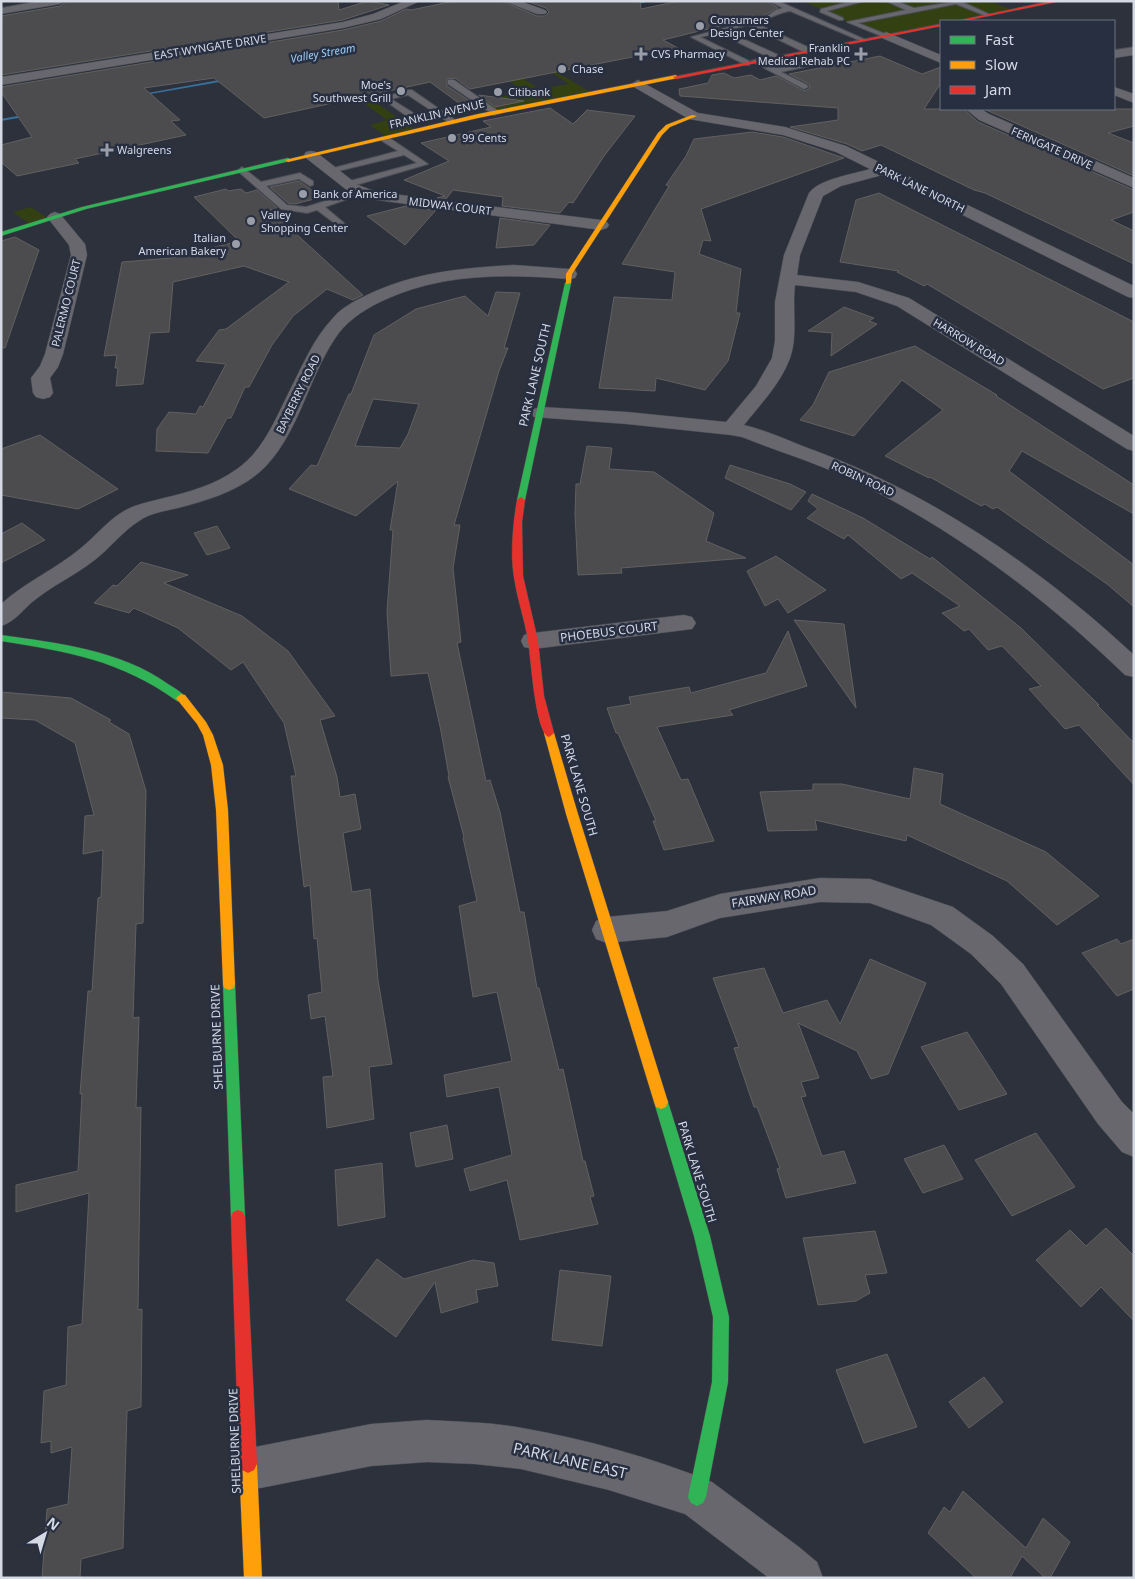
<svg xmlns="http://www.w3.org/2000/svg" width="1135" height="1579" font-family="'Noto Sans',sans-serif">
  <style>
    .green { fill: #334012 }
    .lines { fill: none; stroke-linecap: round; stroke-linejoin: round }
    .stream { fill: #37709b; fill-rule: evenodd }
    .building { fill: #4c4c4e; stroke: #616061; fill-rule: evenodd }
    .lane-casing { stroke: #494d55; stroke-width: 2 }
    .street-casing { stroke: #494d55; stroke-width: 1 }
    .fast-casing { stroke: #494d55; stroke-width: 1 }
    .slow-casing { stroke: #494d55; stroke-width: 1 }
    .jam-casing { stroke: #494d55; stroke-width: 1 }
    .lane { fill: #67676d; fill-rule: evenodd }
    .street { fill: #67676d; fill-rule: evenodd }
    .fast { fill: #30b455; fill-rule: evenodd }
    .slow { fill: #ff9f0a; fill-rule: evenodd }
    .jam { fill: #e5322d; fill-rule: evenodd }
    .poi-dot { fill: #9a9ea9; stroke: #272f41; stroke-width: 2 }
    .labels { text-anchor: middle; stroke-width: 5; stroke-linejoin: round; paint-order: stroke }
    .far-poi-label { font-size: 11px; fill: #d4d9e4; stroke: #272f41; text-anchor: start }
    .far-street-label { font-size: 11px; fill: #d4d9e4; stroke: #272f41 }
    .far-water-label { font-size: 11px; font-style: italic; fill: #9ccdf4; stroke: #272f41 }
    .street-label { font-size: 12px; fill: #d4d9e4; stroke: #272f41 }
    .near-street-label { font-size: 15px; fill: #d4d9e4; stroke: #272f41 }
  </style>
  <rect width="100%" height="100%" fill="#2d313b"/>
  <path class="green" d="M803,1H989L1013,10L958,21H941V25L881,37Z
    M543,64L592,93L497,113L479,101L525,92L501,75L514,72L539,89L569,84L540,65Z
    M366,96L417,131L389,138L370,125L387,120L357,98Z
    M31,207L49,219L31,225L13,212Z"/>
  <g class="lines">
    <path class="stream" d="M643,1H650L628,7L626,6Z
      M230,78L231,80L139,96L137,95Z
      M28,114L30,116L1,121V119Z"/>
  </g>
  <path class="building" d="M67,1H338L339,10L368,1L389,5L343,20L1,75V16L60,6Z
    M454,1H502L537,16H545L549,12L546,8L526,1H640L641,9L679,1H767L778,8L765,15L663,40L678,48L470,89L455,78L447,79V86L482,109L471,112L430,82L264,118L214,78L144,88L180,120L171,121L186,135L75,159L79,163L17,176L1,162V145L32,137L1,92V87L343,30L381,21L406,9L411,10Z
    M880,56L922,74L941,67V83L924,109H964L978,122L1134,190V212L1111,220L1134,231V264L985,193L974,190L881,145L862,151L847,144L790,127L838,120V108L680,96L679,89L708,83L712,75L724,73L734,78L751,75L760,80L776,76L805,91L810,88L809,84L789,74Z
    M479,95L524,101L495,107Z
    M550,108L573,124L587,110L635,116L604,156L573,203L569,202L560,213L502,206L503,197L453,190L446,199L437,198L445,196L404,180L449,161L421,143L491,127L483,121Z
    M984,109H1134V126L1108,133L1134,143V176Z
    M752,132L783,137L844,158L701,209L711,241L703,240L699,254L741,269L736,313H740L728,361L705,390L656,378L655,391L599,388L614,297L672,300L675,272L622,264L669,186L666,185L686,156L694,139Z
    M299,181L322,197L295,204L288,203L270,187Z
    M226,189L228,191L241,189L246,193L257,190L277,208L270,210L363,295L353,300L327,289L293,316L272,345L249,387H245L231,418H227L208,453L156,451L157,429L169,412L196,414L200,406L203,407L226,364L196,361L219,330L226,329L289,282L244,266L173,282L169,332L150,333L143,384L116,386L118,368H115L117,355L104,356L122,262L171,258L239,241L194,197Z
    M879,193L1134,322V378L1103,389L927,284L924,286L897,272L899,271L840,262L856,200Z
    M406,206L436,210L405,245L367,216Z
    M500,218L550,225L534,245L496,248Z
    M15,237L39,250L5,348H1V241Z
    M496,292L520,293L504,348H508L499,371L454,525H460L453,568L461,642L457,643L486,781L490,780L500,812L520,912H524L537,988H539L559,1070L563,1069L583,1161H585L594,1196L590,1197L598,1224L520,1240L507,1180L470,1191L464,1169L512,1155L499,1087L447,1097L444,1075L512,1061L497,992L473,997L459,906L477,901L463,838L464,837L448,777L449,776L441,731L428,673L391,676L387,611L393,530H390L398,481L356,516L289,489L311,465L317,466L349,394H351L374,335L416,309L465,296L488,316ZM373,399L419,404L408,434L400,448L355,446Z
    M844,307L874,318L869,321L877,324L831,356L832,333L808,331Z
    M915,346L997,395L996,396L1134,485V514L1022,451L1009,471L1134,565V607L1107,584L997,507L993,509L985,504L981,506L930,477L929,478L885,456L943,410L902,380L854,436L800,420L813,405L829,372Z
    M40,435L118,489L78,509L1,495V449Z
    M587,446L612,448L609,469L654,472L714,513L706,541L746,558L621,568L622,573L578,575L575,514L576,484H580Z
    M730,465L790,484L806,492L791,510L725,478Z
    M812,494L863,518L930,559L932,557L1021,628L1099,705H1097L1134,743V785L1079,725L1065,729L1029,689L1041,686L1002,646L988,650L969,629L964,631L942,613L960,606L912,573L901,579L848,535L844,539L807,518L818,509L808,501Z
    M22,523L45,540L1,563V534Z
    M217,526L230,548L207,555L194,533Z
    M776,556L826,590L788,613L778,599L765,606L747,571Z
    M141,562L188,575L164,583L242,616L288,651L335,716L320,720L337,777L340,797L355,794L361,829L343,833L352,892L370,889L378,980L392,1064L369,1067L374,1119L327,1128L323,1077L333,1076L325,1016L311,1019L308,995L322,992L317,938L314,939L310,885L304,887L291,776H296L284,723L243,662L231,670L178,628L134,608L129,613L94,603L113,585L117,586Z
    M794,620L844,624L856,708Z
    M788,631L807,686L729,710L733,715L657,727L681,780L688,779L714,841L664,850L653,821H656L618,733H616L607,708L631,704L629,697L689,687L691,693L766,673Z
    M1,692L71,698L111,720L109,722L129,734L146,791L143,923L136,924L133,1018L139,1017L136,1108L141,1107L138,1310L142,1309L141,1407L127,1411L123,1548L81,1559L80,1578H42L47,1509L68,1504L72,1447L51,1453V1441L41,1443L44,1391L66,1385L68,1327L82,1324L89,1193L16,1212V1185L78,1171L82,1093L80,1094L88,991H92L98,898L101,897L103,850L83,854L85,816L94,815L75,743L35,720L1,718Z
    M914,768L943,774L940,804L1046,852L1099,896L1057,925L1007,881L907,835L906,841L815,820L817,830L768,831L760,792L813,790V784H842L910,799Z
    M1117,939L1121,944L1134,939V989L1117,996L1082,953Z
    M870,959L926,983L888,1074L871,1079L857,1051L798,1023L819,1078L801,1082L806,1096L801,1097L822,1156L844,1151L856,1183L786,1198L777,1169L780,1168L757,1107H754L734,1048L739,1047L713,978L764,968L783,1013L827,1000L840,1024Z
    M967,1032L1007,1094L959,1110L921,1047Z
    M447,1125L453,1159L416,1167L410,1133Z
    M1036,1133L1075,1187L1012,1216L975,1160Z
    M944,1145L963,1179L923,1193L904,1159Z
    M382,1163L385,1217L338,1226L335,1170Z
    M1106,1228L1134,1256V1321L1101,1287L1081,1307L1036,1260L1070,1230L1086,1246Z
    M875,1231L887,1273L865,1275L870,1293L856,1301L818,1305L803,1238Z
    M377,1259L404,1279L473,1260L494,1263L498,1286L476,1290L478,1302L441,1313L435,1282L396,1337L346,1300Z
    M560,1270L611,1276L602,1346L552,1340Z
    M887,1354L917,1427L864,1443L836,1370Z
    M984,1377L1003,1402L969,1428L949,1402Z
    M963,1491L1026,1548L1043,1518L1070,1542L1050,1578H1045L1022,1556L1010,1578H976L928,1533L944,1507L950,1512Z"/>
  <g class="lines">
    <defs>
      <path id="lane" d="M769,1H778L866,40L861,41L790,11C777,13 768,20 755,23L812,49V53H806L748,25L726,31L778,55V59H772L719,33L700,37L749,61V65H746L691,37L766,17L776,10L783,8Z
        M852,1H865L827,11L843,18V20H839L820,12L821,9Z
        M886,1H896L914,8L960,1L991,15L986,16L956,4L858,23L888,35L889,36L886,38L847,22L906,10Z
        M825,58L829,60L828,62L781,72L807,85L808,87L804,89L751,61L758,59L775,68Z
        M448,80H454L501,113L494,115L448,84Z
        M409,90H412L458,122L451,124L438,115L411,119L381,98ZM408,95L432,111L415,114L391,99Z
        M382,137H388L428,164L349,187L345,184L346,182L417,163L404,155L330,173L326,170L398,151L382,141Z
        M242,167L261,182L300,173L313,181V185L310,186L299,179L266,186L287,205L306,207L360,190L363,189L367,192L325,207L344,223L346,225L341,228L317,210L307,213L281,209L239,172L238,170Z"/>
      <path id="street" d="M39,1H65L60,4L1,14V8Z
        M405,1H420L381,19L343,28L1,85V77L343,22L373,14Z
        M504,1H520L545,10L547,12L545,14H537Z
        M886,32L941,55V63L882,38L880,36Z
        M1134,47V55L1114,58V50Z
        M638,80L698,113L785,127L846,146L1134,286V298L1128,297L882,175L841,186L823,196L800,255L797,275L858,282L909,298L1134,436V451L1127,449L897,306L856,292L795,285C792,308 798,337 790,358C781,383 760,405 744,425C765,430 785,439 805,447C928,491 1038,566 1134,655V677L1125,675C1043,596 952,527 848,478C814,462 777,451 742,437L731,435L627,424L534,417L531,413L534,409L541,407L627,412L726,422L756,386L772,358L775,341V302L784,255L809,193C819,179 854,174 870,169L836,152L783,135L689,119L634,87L632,84Z
        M1114,87L1134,94V103L1114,95Z
        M966,109H981L989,114L1134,178V188L979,120Z
        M311,151L316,152L358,185L377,192L601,220L607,222L609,225L607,228L601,230L369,199L348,191L306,158L304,155L306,152Z
        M55,212L60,214L85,244L87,255L63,354L58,367L50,378L53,393L50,397L43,399L36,397L33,393L31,378L40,366L45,354L71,255L69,245L47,217L50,214Z
        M514,265L569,269L575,270L577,274L575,278L569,279C504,274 440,273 380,302C362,311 345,322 334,340C308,380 299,431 266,466C243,490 209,500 178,508C165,511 150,513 139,521C123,531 111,547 96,559C76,575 51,586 31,603C21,612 14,622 1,626V604C25,582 56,569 81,548C95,537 108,520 124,511C136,504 150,502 164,498C189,492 215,485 237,469C263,451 275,420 289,392C302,367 313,339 333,318C342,307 355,301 367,295C415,272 462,268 514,265Z
        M684,615L692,617L696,623L692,629L533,649L524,647L521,641L524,635L533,633Z
        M820,878L870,879L953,907L993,936L1023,964L1122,1102L1134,1114V1157L1122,1152L1098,1124L1001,984L971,954L931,925L870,903L820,902L720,918L667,937L607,943L596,939L592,930L596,921L607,917L667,911L720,894Z
        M427,1420C458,1422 491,1422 522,1428C585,1439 653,1458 712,1482L799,1547L817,1562L823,1578H769L685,1514L609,1490L521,1469L475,1464L427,1462L371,1466L250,1490L235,1484L229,1469L235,1454L250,1448L371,1424Z"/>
      <path id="fast" d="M288,158L290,159V161L86,209L1,236V232L82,207Z
        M568,281L571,283L525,500L521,503L517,500L565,283Z
        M1,635C57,643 121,650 168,684C174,688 182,692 186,698L181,702L177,701C120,660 69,652 1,641Z
        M229,978L234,980L235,984L245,1217L243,1222L238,1224L233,1222L231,1217L223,984L224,980Z
        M661,1095L666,1097L668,1102L710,1236L729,1317L728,1382L706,1497L703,1503L697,1506L691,1503L688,1497L712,1382L713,1317L694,1236L654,1102L656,1097Z"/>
      <path id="slow" d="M676,75L678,78L478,118L288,162L285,160L478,114Z
        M692,115L697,116L670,127L662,135L572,274L571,283L566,284V274L658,133L666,125Z
        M181,694L185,695L206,722L213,735L223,765L228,810L235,984L234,988L229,990L224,988L223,984L216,810L211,765L203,735L197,724L176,698Z
        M549,729L554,733L578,814L668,1102L666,1107L661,1109L656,1107L654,1102L566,814L544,733Z
        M248,1455L254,1458L257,1464L262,1578H244L239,1464L242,1458Z"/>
      <path id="jam" d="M1051,1H1061L964,21H956Z
        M941,24V26L676,79L673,77Z
        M521,497L525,500L522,522L523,576L538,641L544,696L554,733L549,737C535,733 531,657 528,641C525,620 517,599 514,577C510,554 513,523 517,500Z
        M238,1210L243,1212L245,1217L257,1464L254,1470L248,1473L242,1470L239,1464L231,1217L233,1212Z"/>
    </defs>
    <use href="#lane" class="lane-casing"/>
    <use href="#street" class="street-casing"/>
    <use href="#fast" class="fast-casing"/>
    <use href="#slow" class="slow-casing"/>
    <use href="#jam" class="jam-casing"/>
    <use href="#lane" class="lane"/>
    <use href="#street" class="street"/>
    <use href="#fast" class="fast"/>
    <use href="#slow" class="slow"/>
    <use href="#jam" class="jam"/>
  </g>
  <g class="poi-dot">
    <circle cx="700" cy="26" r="5"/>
    <path d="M638.5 46.5h5v5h5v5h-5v5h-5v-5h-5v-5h5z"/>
    <path d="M858.5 46.5h5v5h5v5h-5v5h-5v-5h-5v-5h5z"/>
    <circle cx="562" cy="69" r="5"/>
    <circle cx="401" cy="91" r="5"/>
    <circle cx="498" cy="92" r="5"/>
    <circle cx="452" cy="138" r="5"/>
    <path d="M104.5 142.5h5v5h5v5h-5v5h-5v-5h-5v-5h5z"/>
    <circle cx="303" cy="194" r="5"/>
    <circle cx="251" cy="221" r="5"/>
    <circle cx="236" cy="244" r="5"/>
  </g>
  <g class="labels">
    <g class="far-poi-label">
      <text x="710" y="24">Consumers<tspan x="710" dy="13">Design Center</tspan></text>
      <text x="850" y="52" text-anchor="end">Franklin<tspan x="850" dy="13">Medical Rehab PC</tspan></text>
      <text x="651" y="58">CVS Pharmacy</text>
      <text x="572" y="73">Chase</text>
      <text x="391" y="89" text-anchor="end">Moe's<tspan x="391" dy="13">Southwest Grill</tspan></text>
      <text x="508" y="96">Citibank</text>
      <text x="462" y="142">99 Cents</text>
      <text x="117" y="154">Walgreens</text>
      <text x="313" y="198">Bank of America</text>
      <text x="261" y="219">Valley<tspan x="261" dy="13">Shopping Center</tspan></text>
      <text x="226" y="242" text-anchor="end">Italian<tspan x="226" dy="13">American Bakery</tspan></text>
    </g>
    <g class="far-street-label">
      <text transform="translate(210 47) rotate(-9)" y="4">EAST WYNGATE DRIVE</text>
      <text transform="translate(437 114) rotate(-13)" y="4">FRANKLIN AVENUE</text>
      <text transform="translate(1052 148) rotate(24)" y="4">FERNGATE DRIVE</text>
      <text transform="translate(920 188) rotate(26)" y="4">PARK LANE NORTH</text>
      <text transform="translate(450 206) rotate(7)" y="4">MIDWAY COURT</text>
      <text transform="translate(66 303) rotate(-76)" y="4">PALERMO COURT</text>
      <text transform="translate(969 342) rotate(31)" y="4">HARROW ROAD</text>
      <text transform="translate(298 394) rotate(-64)" y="4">BAYBERRY ROAD</text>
      <text transform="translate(863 479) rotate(25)" y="4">ROBIN ROAD</text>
    </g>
    <g class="far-water-label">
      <text transform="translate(323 53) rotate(-10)" y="4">Valley Stream</text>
    </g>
    <g class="street-label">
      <text transform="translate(535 375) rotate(-77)" y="4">PARK LANE SOUTH</text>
      <text transform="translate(609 632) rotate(-7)" y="4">PHOEBUS COURT</text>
      <text transform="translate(579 785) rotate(74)" y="4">PARK LANE SOUTH</text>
      <text transform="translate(774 897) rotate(-9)" y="4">FAIRWAY ROAD</text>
      <text transform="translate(217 1037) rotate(-92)" y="4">SHELBURNE DRIVE</text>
      <text transform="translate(697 1172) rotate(73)" y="4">PARK LANE SOUTH</text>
      <text transform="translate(235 1441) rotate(-92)" y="4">SHELBURNE DRIVE</text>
    </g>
    <g class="near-street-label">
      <text transform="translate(570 1461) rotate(13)" y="5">PARK LANE EAST</text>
    </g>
  </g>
  <rect width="1135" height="1579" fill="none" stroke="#d4d9e4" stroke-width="5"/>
  <rect x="940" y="20" width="175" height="90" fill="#272f41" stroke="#6c7382"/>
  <rect x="950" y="36" width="25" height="8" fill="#30b455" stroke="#6c7382"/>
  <text x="985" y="45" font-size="15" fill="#d4d9e4">Fast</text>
  <rect x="950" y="61" width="25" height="8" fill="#ff9f0a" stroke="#6c7382"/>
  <text x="985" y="70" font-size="15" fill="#d4d9e4">Slow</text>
  <rect x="950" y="86" width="25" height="8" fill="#e5322d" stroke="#6c7382"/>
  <text x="985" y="95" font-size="15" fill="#d4d9e4">Jam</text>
  <g transform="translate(45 1534) rotate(38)" stroke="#272f41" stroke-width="4" paint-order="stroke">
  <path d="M0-4L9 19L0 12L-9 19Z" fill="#d4d9e4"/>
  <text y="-8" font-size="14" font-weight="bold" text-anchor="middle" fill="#d4d9e4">N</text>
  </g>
</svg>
